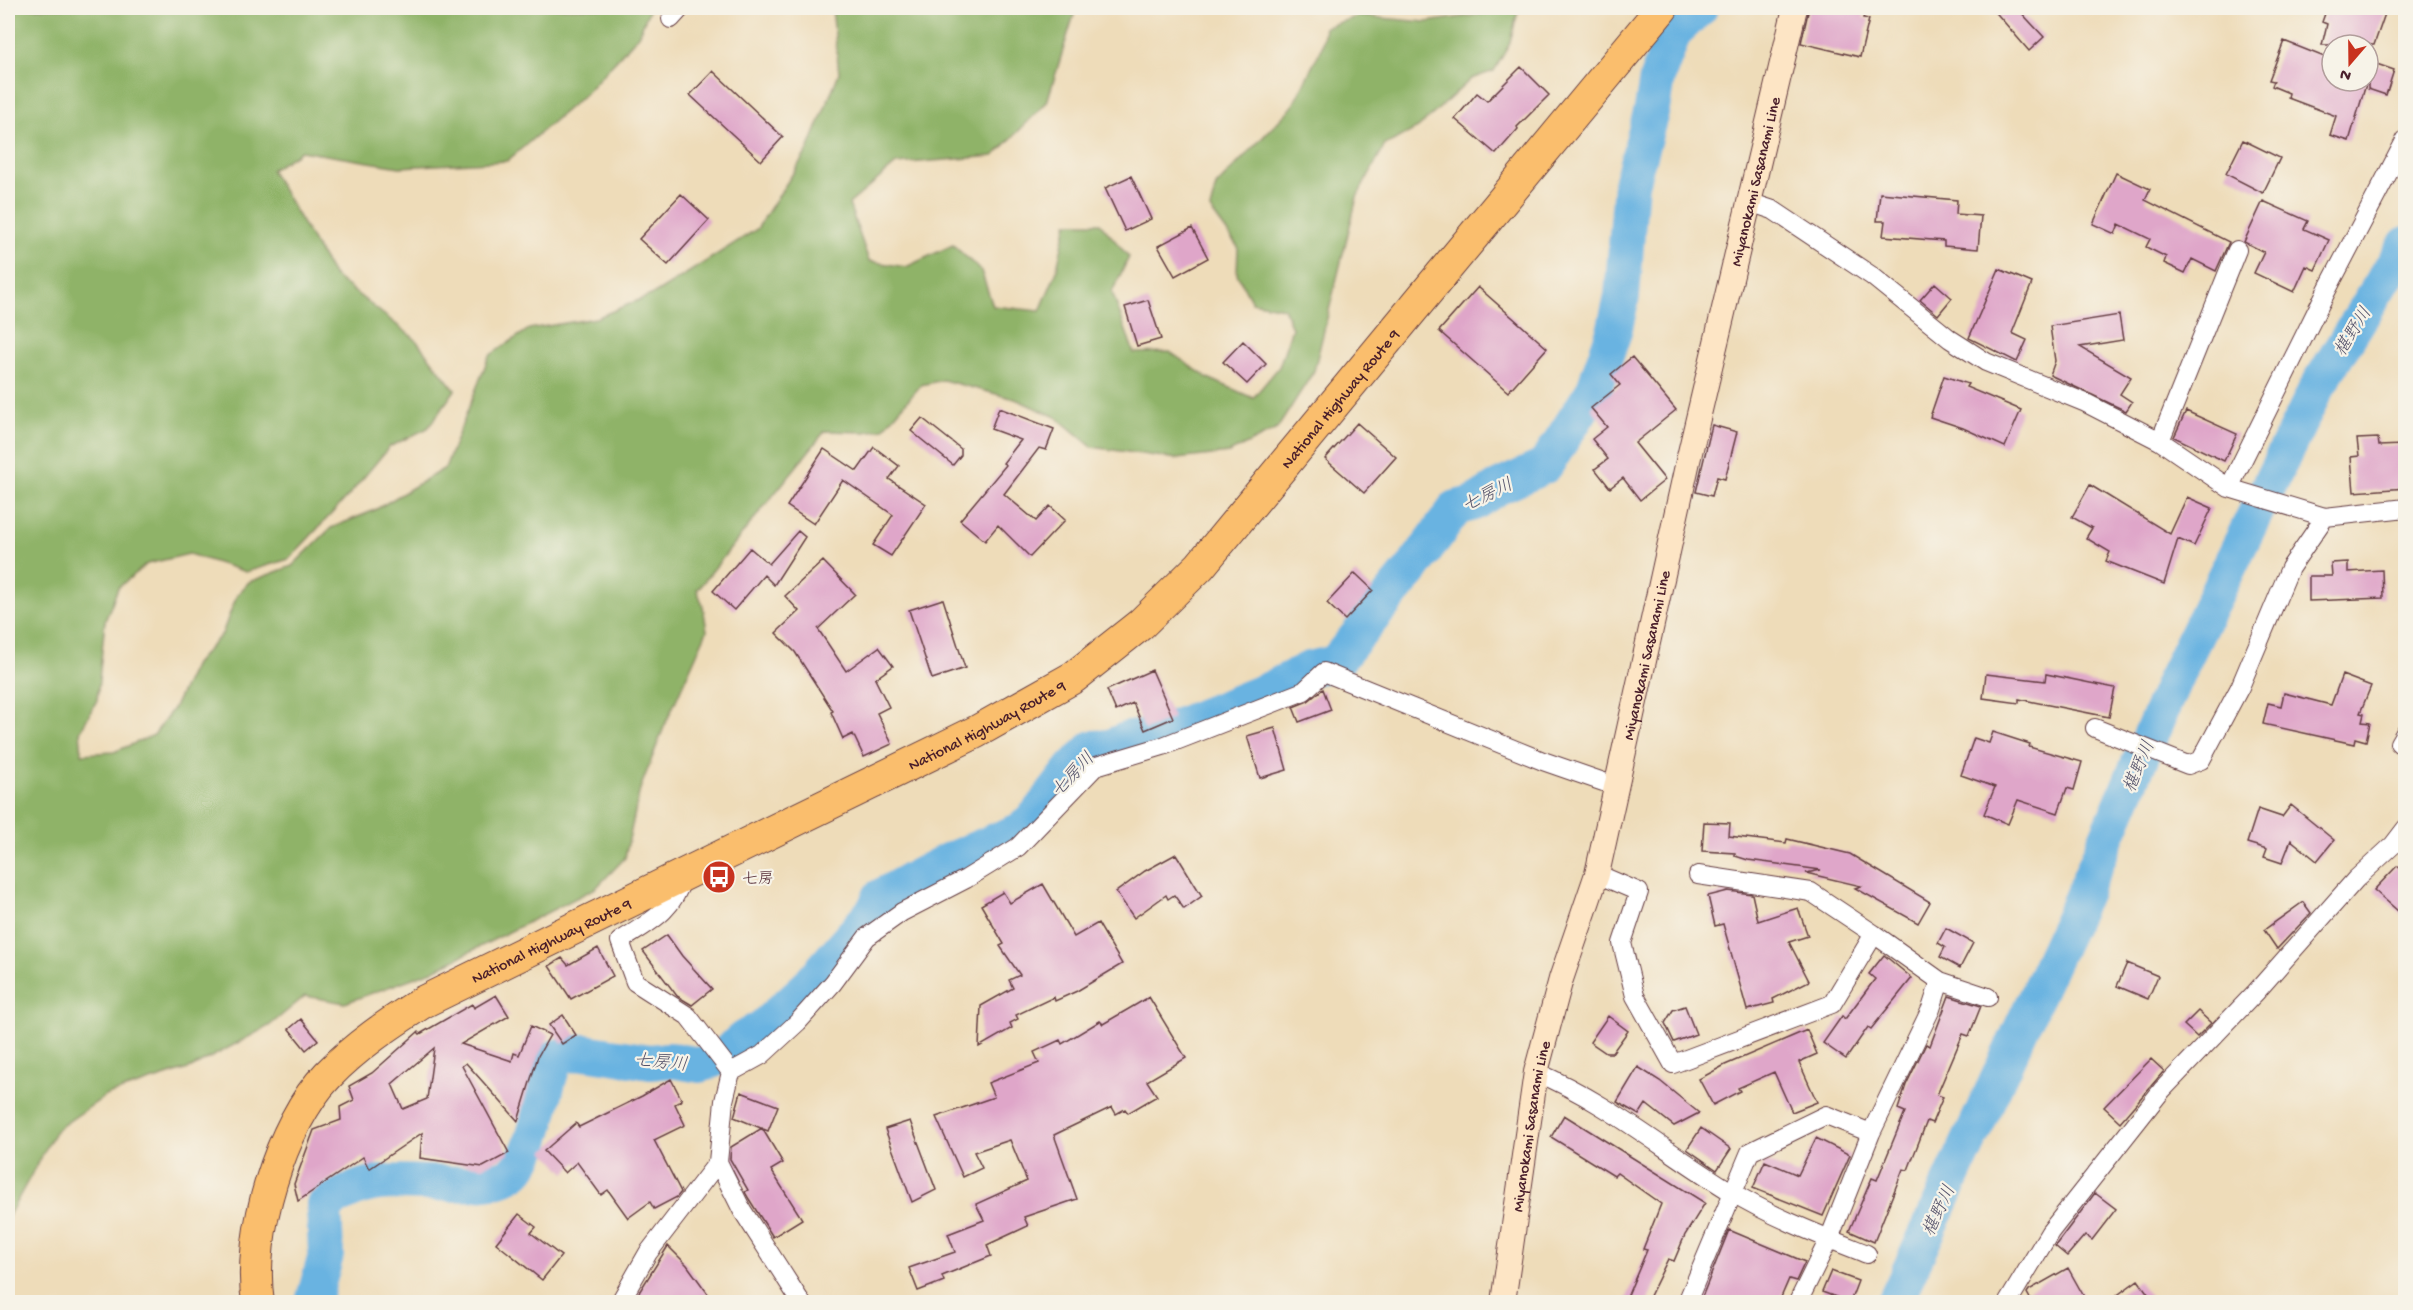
<svg xmlns="http://www.w3.org/2000/svg" width="2413" height="1310" font-family="'Gochi Hand','Klee One',sans-serif">
  <style>
    .forest { fill: #8fb368; stroke: #6c694a; stroke-width: 1.5 }
    .lines { fill: none; stroke-linecap: round; stroke-linejoin: round }
    .river { stroke: #69b3e1; stroke-width: 36 }
    .building { fill: #dfa6c9; fill-rule: evenodd }
    .street-casing { stroke: #633b40; stroke-width: 20 }
    .secondary-casing { stroke: #633b40; stroke-width: 26 }
    .highway-casing { stroke: #633b40; stroke-width: 34 }
    .street { stroke: #fff; stroke-width: 18 }
    .secondary { stroke: #fde5c5; stroke-width: 24 }
    .highway { stroke: #fabe6d; stroke-width: 32 }
    .labels { text-anchor: middle; stroke-width: 4.5; stroke-linejoin: round; paint-order: stroke }
    .street-label { font-size: 16px; fill: #4a1f2b; stroke: #f7f3e8 }
    .poi-label { font-size: 16px; fill: #4a1f2b; stroke: #f7f3e8; text-anchor: start }
    .water-label { font-size: 18px; font-style: italic; fill: #55536b; stroke: #f7f3e8 }
  </style>
  <rect width="100%" height="100%" fill="#f7f3e8"/>
  <filter id="ink" filterUnits="userSpaceOnUse"><feTurbulence type="fractalNoise" baseFrequency=".0167" numOctaves="2"/><feDisplacementMap in="SourceGraphic" scale="12" xChannelSelector="R" yChannelSelector="G"/><feConvolveMatrix kernelMatrix="1 2 1 2 8 2 1 2 1" color-interpolation-filters="sRGB"/></filter>
  <filter id="wash" filterUnits="userSpaceOnUse"><feTurbulence type="fractalNoise" baseFrequency=".008" numOctaves="4" result="noise"/><feDisplacementMap in="SourceGraphic" scale="24" xChannelSelector="R" yChannelSelector="G"/><feGaussianBlur stdDeviation="1.35" result="paint"/><feColorMatrix in="noise" values="0 0 0 0 0 0 0 0 0 0 0 0 0 0 0 0 0 1.4 0 .05"/><feComposite in="paint" operator="in"/></filter>
  <g filter="url(#wash)">
    <rect width="100%" height="100%" fill="#eedcb9"/>
    <path class="forest" d="M8,8H650L638,36L585,94L507,161L400,167L301,151L271,170L333,275L415,339L455,390L428,428L389,447L350,494L289,559L246,572L189,554L147,564L118,588L105,621L97,700L80,732L82,754L114,752L154,735L174,707L195,664L222,634L237,595L249,582L292,566L331,528L375,510L445,468L489,356L529,329L596,318L656,293L757,229L808,150L839,73L832,8H1076L1047,102L994,156L896,164L849,204L869,261L906,267L953,245L981,271L993,306L1040,311L1056,273L1067,223H1100L1129,257L1112,292L1134,353L1170,352L1208,378L1253,398L1279,367L1292,328L1284,308L1252,302L1237,274L1238,247L1210,209L1216,186L1292,107L1322,47L1325,27L1359,16L1426,22L1482,14L1483,8H1519L1509,45L1494,71L1471,79L1418,128L1385,145L1357,197L1314,371L1277,429L1229,453L1177,459L1092,447L1056,417L1015,399L943,380L921,385L883,429L865,432L825,431L697,590L703,606L707,631L664,727L640,789L625,858L596,888L432,971L345,1003L305,996L269,1026L191,1068L107,1095L56,1130L8,1217Z"/>
    <g class="lines">
      <path class="river" d="M313,1302L326,1255L324,1206C339,1196 355,1187 373,1184C410,1177 484,1194 514,1172C537,1155 543,1082 557,1057L585,1052L650,1062L670,1060L700,1065L724,1056L744,1038L763,1027L808,986L874,910L880,897L905,883L949,860L1021,830L1036,816L1073,768L1093,748L1110,747L1128,739L1157,735L1270,689L1309,669L1335,663L1412,569L1456,508L1474,503L1497,488L1545,466L1593,391L1614,332L1622,296L1631,184L1652,109L1657,78L1674,32L1700,8
        M1895,1302L2079,903L2175,678L2316,389L2406,244"/>
    </g>
    <g id="blocks">
      <path class="building" d="M1809,8H1867L1863,18L1869,19L1860,57L1801,43Z
        M1992,8H2017L2044,37L2029,51Z
        M2327,8H2387L2374,45H2322L2327,24L2322,22Z
        M2284,41L2332,60V81H2367L2349,141L2330,135L2336,116L2288,98L2289,93L2272,86L2274,81L2269,80Z
        M2368,61L2394,70L2386,95L2368,89Z
        M1521,67L1549,95L1517,127L1518,129L1496,154L1455,119L1477,93L1487,101Z
        M713,71L783,137L761,161L690,95Z
        M2243,140L2280,158L2263,193L2226,174Z
        M2116,173L2150,189L2145,200L2229,242L2216,271L2192,259L2185,273L2164,263L2166,257L2146,247L2150,239L2119,224L2115,234L2093,224Z
        M1131,176L1151,219L1125,231L1105,188Z
        M1880,193L1957,200L1956,214L1981,216L1978,249L1944,246V241L1883,236L1885,221H1877Z
        M681,194L709,220L668,265L639,239Z
        M2263,201L2308,221L2304,229L2329,240L2315,270L2306,266L2294,292L2254,273L2264,252L2244,242Z
        M1192,228L1208,258L1175,276L1158,246Z
        M1999,269L2032,283L2012,333L2027,340L2017,362L1969,338Z
        M1935,283L1952,298L1938,315L1920,300Z
        M1478,287L1547,348L1508,392L1439,331Z
        M1148,300L1161,339L1137,346L1125,307Z
        M2119,315L2123,340L2080,347L2131,377L2120,394L2132,402L2126,411L2050,375L2055,361L2050,326Z
        M1243,341L1266,364L1247,384L1223,362Z
        M1632,357L1676,410L1635,443L1665,480L1640,500L1623,478L1610,488L1595,469L1608,459L1592,439L1607,427L1591,408L1620,385L1611,374Z
        M1944,376L1968,384L1966,387L2021,410L2005,447L1963,428L1930,417Z
        M999,408L1054,429L1046,450L1039,448L1004,494L1036,521L1050,506L1065,520L1030,557L998,525L985,541L960,520L1006,465L1003,463L1021,440L991,429Z
        M2186,411L2237,434L2224,461L2174,437Z
        M922,418L961,449V455L953,465L911,431Z
        M1357,423L1396,457L1364,493L1325,459Z
        M1712,425L1737,432L1725,479L1717,477L1712,496L1696,492Z
        M2378,438L2379,446L2403,445L2406,488L2354,492L2351,457L2359,456L2357,439Z
        M874,447L899,466L889,479L926,504L891,556L873,545L893,515L843,480L814,524L787,506L824,449L857,471Z
        M2090,485L2170,534L2187,497L2212,508L2194,546L2178,539L2164,584L2106,561L2110,552L2086,538L2092,528L2072,517Z
        M798,531L805,537L774,585L764,575L734,610L713,591L750,548L769,564Z
        M823,561L855,594L818,629L846,671L879,647L893,666L875,679L889,707L877,713L892,744L864,757L853,734L843,739L831,712L833,711L795,652L776,633L799,611L785,596Z
        M2348,562V572L2382,570L2383,598L2309,601V576H2332L2331,563Z
        M1355,573L1373,590L1345,620L1327,603Z
        M943,599L965,668L932,679L909,610Z
        M1152,670L1173,718L1145,730L1133,703L1116,711L1107,690Z
        M1986,674L2045,681L2046,674L2115,688L2109,717L2019,699V703L1983,698Z
        M2342,675L2371,686L2360,713L2364,714L2362,722L2370,723L2366,741L2355,738L2354,744L2263,724L2268,703L2281,706L2284,693L2331,705Z
        M1323,689L1331,710L1299,722L1293,707L1308,701Z
        M1275,728L1287,770L1260,778L1247,736Z
        M1993,732L2030,744L2029,747L2082,762L2074,790L2067,788L2058,813L2018,800L2008,824L1984,814L1995,787L1961,775L1974,738L1989,743Z
        M2291,805L2334,840L2317,861L2291,840L2282,863L2264,857L2267,849L2247,843L2258,809L2282,817Z
        M1704,822L1730,823L1729,836L1786,843L1787,839L1850,854L1930,902L1918,923L1855,888L1861,886L1806,873L1821,870L1748,860L1735,856V853L1702,851Z
        M1176,854L1202,896L1184,909L1174,895L1168,899L1166,895L1134,918L1116,892L1145,871Z
        M2397,866L2406,873V918L2374,890Z
        M1043,884L1074,937L1098,923L1122,964L1077,991L1055,1001L1054,997L1016,1015L1018,1019L1010,1023L1012,1028L979,1047L981,1006L1013,988L1009,980L1020,975L1000,946L1004,944L981,905L1003,892L1010,903Z
        M1728,891L1752,894L1758,921L1798,908L1808,936L1789,942L1809,981L1773,999L1774,1003L1747,1010L1723,924L1715,926L1708,896Z
        M2303,902L2311,913L2277,949L2264,930Z
        M1946,928L1973,943L1960,968L1940,957L1945,947L1938,943Z
        M667,935L682,956L712,989L692,1005L677,996L643,951Z
        M598,948L613,976L571,999L549,966L562,958L568,965Z
        M1884,955L1912,978L1871,1029L1868,1027L1846,1059L1823,1043L1842,1016L1845,1019L1875,979L1869,974Z
        M2127,963L2158,976L2148,999L2117,986Z
        M496,995L509,1016L461,1044L512,1061L514,1053L519,1055L531,1026L550,1035L538,1056L518,1121L466,1063L462,1066L509,1153L483,1167L420,1158L422,1133L369,1169L363,1157L298,1201L294,1184L314,1130L341,1120L340,1107L354,1100L349,1086L372,1073L418,1032L420,1034L472,1004L474,1008ZM434,1048L427,1099L403,1109L392,1084Z
        M1949,996L1981,1006L1969,1036L1963,1034L1937,1095L1943,1097L1932,1123L1927,1121L1908,1170L1903,1169L1874,1242L1849,1231L1872,1178L1877,1180L1905,1112L1898,1109L1906,1085L1926,1044L1930,1046Z
        M1149,997L1186,1058L1147,1081L1157,1096L1128,1113L1125,1109L1116,1114L1112,1107L1054,1135L1077,1199L1024,1217L1028,1226L987,1245L991,1256L942,1276L944,1281L918,1291L909,1268L955,1252L948,1234L984,1220L976,1204L1027,1181L1010,1140L974,1152L982,1168L963,1177L936,1117L994,1097L988,1083L1039,1063L1034,1052L1060,1040L1062,1044L1100,1021L1103,1024Z
        M1685,1006L1696,1034L1674,1042L1665,1023L1673,1010Z
        M2198,1011L2211,1023L2197,1037L2184,1025Z
        M563,1015L576,1035L562,1044L549,1025Z
        M1608,1016L1628,1031L1612,1053H1606L1590,1042Z
        M301,1019L318,1040L306,1050L289,1029Z
        M1807,1030L1817,1054L1799,1062L1817,1102L1792,1112L1774,1072L1738,1088L1740,1091L1713,1105L1699,1079L1725,1065Z
        M2151,1059L2164,1071L2120,1122L2104,1107Z
        M1638,1067L1660,1081L1699,1113L1674,1126L1646,1104L1639,1115L1617,1102Z
        M671,1079L682,1100L675,1104L685,1125L654,1140L681,1192L677,1197L654,1209L650,1202L628,1218L608,1190L601,1195L577,1162L565,1173L544,1151L576,1123L579,1127L642,1096Z
        M741,1092L778,1106L768,1131L734,1117Z
        M1564,1115L1705,1203L1685,1235L1674,1261L1668,1259L1647,1302H1625L1647,1250L1643,1249L1661,1204L1617,1173L1614,1176L1551,1137Z
        M910,1121L936,1190L912,1202L885,1129Z
        M762,1128L783,1163L771,1170L802,1219L773,1237L749,1199L745,1192L748,1190L730,1159L731,1147Z
        M1701,1128L1731,1149L1717,1170L1687,1149Z
        M1816,1138L1850,1155L1823,1216L1753,1188L1765,1161L1798,1175Z
        M2095,1193L2116,1209L2092,1240L2085,1235L2067,1256L2055,1246Z
        M519,1214L536,1227L531,1233L561,1256L542,1280L496,1243Z
        M1729,1230L1805,1262L1796,1281L1789,1279L1779,1302H1700Z
        M668,1246L687,1265L714,1302H633Z
        M2068,1268L2087,1302H2032L2027,1293L2029,1290Z
        M1831,1271L1858,1281L1850,1302L1822,1292Z
        M2138,1280L2154,1302H2108Z"/>
    </g>
  </g>
  <g filter="url(#ink)">
    <use href="#blocks" fill-opacity="0" stroke="#633b40" stroke-width="1.5"/>
    <g class="lines">
      <defs>
        <path id="street" d="M671,19L681,8
          M1749,202L1773,210L1872,276L1950,339L1986,362L2086,403L2160,441L2229,488L2325,517L2406,508
          M2160,441L2237,250
          M2229,488L2327,290L2406,139
          M2095,728L2188,765L2201,760L2240,687L2290,568L2325,517
          M2406,731L2399,743L2406,746
          M1597,874L1639,892L1622,943L1635,996L1673,1064L1832,1004L1874,934L1940,981L1988,997
          M684,875C672,913 651,921 620,941L635,982L688,1016L731,1072
          M1698,875L1811,892L1874,934
          M1536,1072C1606,1101 1666,1152 1730,1191C1772,1217 1822,1236 1867,1254
          M620,1302L648,1253L718,1162
          M801,1302L742,1210L718,1162L724,1101L731,1072L762,1055L798,1022L833,983L867,937L902,912L966,879L1018,847L1096,766L1163,746L1304,691L1324,672L1543,761L1615,786
          M1687,1302L1750,1152L1826,1115L1871,1133
          M1798,1302L1829,1239L1871,1133L1931,1009L1940,981
          M2008,1302L2050,1232L2162,1090L2256,992L2356,879L2393,845L2406,828"/>
        <g id="secondary">
          <path id="s1" d="M1503,1302L1536,1072L1561,979L1597,874L1688,461L1795,8"/>
        </g>
        <g id="highway">
          <path id="s2" d="M258,1302C247,1236 281,1123 328,1075C356,1046 389,1024 423,1002L976,732L1074,677L1141,624L1200,566L1662,8"/>
        </g>
      </defs>
      <use href="#street" class="street-casing"/>
      <use href="#secondary" class="secondary-casing"/>
      <use href="#highway" class="highway-casing"/>
      <use href="#street" class="street"/>
      <use href="#secondary" class="secondary"/>
      <use href="#highway" class="highway"/>
    </g>
  </g>
  <defs>
    <symbol id="bus-disc" viewBox="-11 -11 22 22"><circle r="9.5" fill="#c8321e" stroke="#f7f3e8"/><path d="M-5-6H5V4H4V6H2V4H-2V6H-4V4H-5ZM-3.5-4V0h7V-4ZM-3.5 1.2v1.5H-2V1.2ZM2 1.2v1.5H3.5V1.2Z" fill="#fff"/></symbol>
  </defs>
  <g fill-rule="evenodd">
    <use href="#bus-disc" x="700" y="858" width="38" height="38"/>
  </g>
  <g class="labels">
    <g class="street-label">
      <text dy="6" stroke="none"><textPath href="#s1" startOffset="1150">Miyanokami Sasanami Line</textPath></text>
      <text dy="6" stroke="none"><textPath href="#s2" startOffset="1478">National Highway Route 9</textPath></text>
      <text dy="6" stroke="none"><textPath href="#s1" startOffset="664">Miyanokami Sasanami Line</textPath></text>
      <text dy="6" stroke="none"><textPath href="#s2" startOffset="992">National Highway Route 9</textPath></text>
      <text dy="6" stroke="none"><textPath href="#s2" startOffset="506">National Highway Route 9</textPath></text>
      <text dy="6" stroke="none"><textPath href="#s1" startOffset="178">Miyanokami Sasanami Line</textPath></text>
    </g>
    <g class="poi-label">
      <text x="742" y="883">七房</text>
    </g>
    <g class="water-label">
      <text transform="translate(2352 331) rotate(-58)" y="6">椹野川</text>
      <text transform="translate(1487 494) rotate(-26)" y="6">七房川</text>
      <text transform="translate(2138 766) rotate(-67)" y="6">椹野川</text>
      <text transform="translate(1072 774) rotate(-47)" y="6">七房川</text>
      <text transform="translate(661 1061) rotate(6)" y="6">七房川</text>
      <text transform="translate(1938 1210) rotate(-65)" y="6">椹野川</text>
    </g>
  </g>
  <rect width="2413" height="1310" fill="none" stroke="#f7f3e8" stroke-width="30"/>
  <g transform="translate(2350 63) rotate(200)"><circle r="28" fill="#f7f3e8" stroke="#b29e9c" stroke-width="1.5"/>
  <path d="M0-4.5L10 22L0 15L-10 22Z" fill="#c8321e"/>
  <text y="-9" font-size="16" font-weight="bold" text-anchor="middle" fill="#4a1f2b">N</text>
  </g>
</svg>
